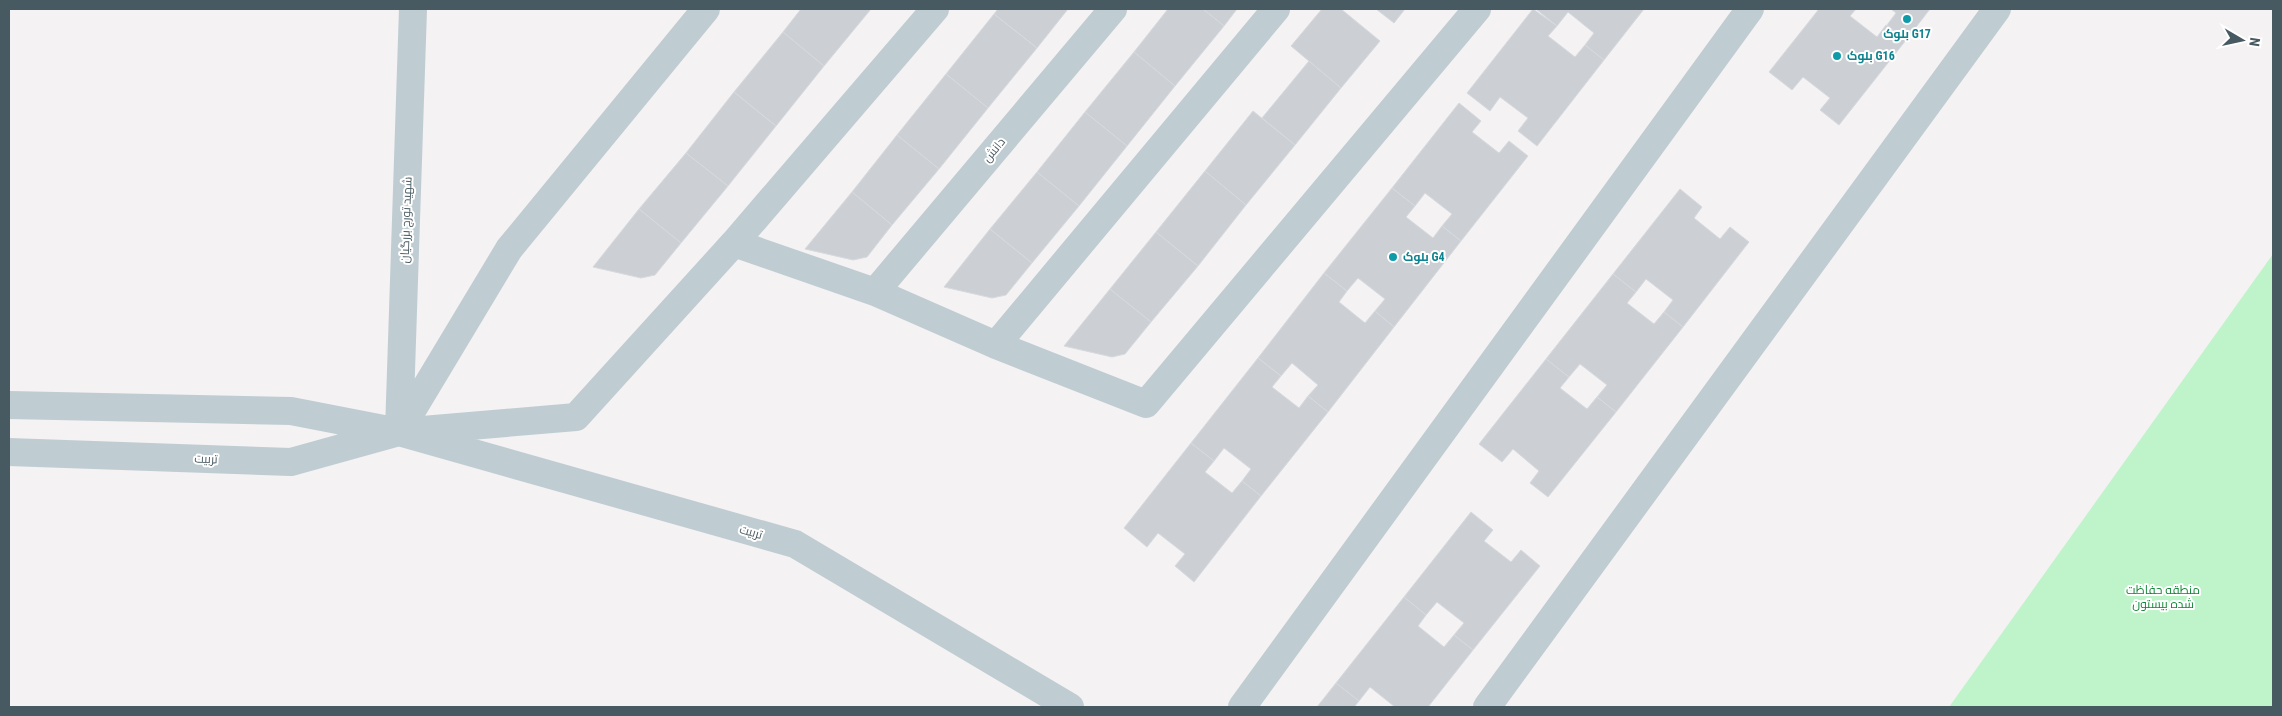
<svg xmlns="http://www.w3.org/2000/svg" width="2282" height="716" font-family="'Roboto Condensed',Cairo,sans-serif">
  <style>
    .green { fill: #bff4ca }
    .building { fill: #ccd0d4; stroke: #d6d9de }
    .lines { fill: none; stroke-linecap: round; stroke-linejoin: round }
    .street { stroke: #bfccd2; stroke-width: 28 }
    .culture-dot { fill: #0f9aa8; stroke: #fff; stroke-width: 2 }
    .labels { text-anchor: middle; stroke-width: 4; stroke-linejoin: round; paint-order: stroke }
    .culture-label { font-size: 12px; font-weight: bold; fill: #0d838f; stroke: #fff; text-anchor: start }
    .street-label { font-size: 12px; fill: #485a61; stroke: #fff }
    .park-label { font-size: 12px; fill: #108536; stroke: #fff }
  </style>
  <rect width="100%" height="100%" fill="#f4f2f2"/>
  <path class="green" d="M2273,254V707H1949Z"/>
  <path class="building" d="M801,9H871L824,66L783,32Z
    M998,9H1068L1037,48L994,14Z
    M1168,9H1203L1224,26L1175,86L1134,52Z
    M1203,9H1237L1224,26Z
    M1322,9H1341L1380,41L1341,88L1291,46Z
    M1376,9H1405L1394,23Z
    M1533,9L1557,26L1548,36L1575,57L1585,45L1604,60L1537,146L1518,131L1528,118L1500,97L1490,111L1467,93Z
    M1536,9H1644L1604,60L1585,45L1594,33L1568,12L1557,26Z
    M1819,9H1856L1850,16L1877,37L1886,25L1906,40L1839,125L1820,110L1830,98L1803,77L1792,90L1769,72Z
    M1891,9H1930L1906,40L1887,25L1896,13Z
    M994,14L1037,48L988,108L946,74Z
    M783,32L824,66L776,126L734,92Z
    M1134,52L1175,86L1127,146L1085,112Z
    M1309,61L1341,88L1295,145L1262,118Z
    M946,74L988,108L939,169L897,135Z
    M734,92L776,126L728,186L686,153Z
    M1459,103L1481,121L1472,132L1499,153L1509,141L1528,156L1461,241L1442,226L1452,214L1425,193L1415,206L1392,188Z
    M1253,111L1295,145L1246,205L1205,171Z
    M1085,112L1127,146L1079,206L1037,172Z
    M897,135L939,169L892,225L852,192Z
    M686,153L728,186L681,243L639,209Z
    M1205,171L1246,205L1198,266L1156,232Z
    M1037,172L1079,206L1032,263L990,229Z
    M1392,188L1415,206L1406,217L1433,238L1442,226L1461,241L1394,327L1375,311L1385,299L1358,278L1347,291L1324,273Z
    M1680,189L1702,207L1694,218L1720,239L1730,227L1749,242L1683,327L1664,312L1673,300L1646,279L1636,292L1613,274Z
    M852,192L892,225L867,257L853,260L805,249Z
    M639,209L681,243L655,275L641,278L593,267Z
    M990,229L1032,263L1006,295L992,298L944,287Z
    M1156,232L1198,266L1151,322L1110,289Z
    M1324,273L1347,291L1339,302L1365,323L1375,311L1394,327L1328,412L1308,396L1318,385L1292,363L1281,376L1258,358Z
    M1613,274L1636,292L1627,303L1654,324L1664,312L1683,327L1616,412L1597,397L1607,385L1580,364L1569,377L1546,359Z
    M1110,289L1151,322L1125,354L1112,357L1064,346Z
    M1258,358L1281,376L1272,387L1299,408L1308,396L1328,412L1261,496L1242,481L1251,469L1224,448L1214,461L1191,443Z
    M1546,359L1569,377L1560,388L1587,409L1597,397L1616,412L1548,497L1530,483L1539,471L1513,449L1502,462L1479,444Z
    M1191,443L1214,461L1205,472L1232,493L1242,481L1261,496L1194,582L1175,566L1185,554L1158,533L1147,547L1124,528Z
    M1471,512L1493,530L1484,541L1511,562L1521,550L1540,566L1473,650L1454,635L1464,623L1437,602L1426,615L1404,597Z
    M1404,597L1426,615L1418,626L1444,647L1454,635L1473,650L1428,707H1395L1370,687L1359,701L1336,683Z
    M1336,683L1359,701L1354,707H1317Z"/>
  <g class="lines">
    <path class="street" d="M734,243L935,9
      M875,292L1113,9
      M996,345L1276,9
      M9,405L291,411L399,432L795,544L1070,707
      M399,431L413,9
      M399,432L509,249L706,9
      M9,452L291,462L399,432L576,417L734,243L875,292L996,345L1146,404L1477,9
      M1242,707L1750,9
      M1487,707L1997,9"/>
  </g>
  <g class="culture-dot">
    <circle cx="1907" cy="19" r="5"/>
    <circle cx="1837" cy="56" r="5"/>
    <circle cx="1393" cy="257" r="5"/>
  </g>
  <g class="labels">
    <g class="culture-label">
      <text x="1907" y="38" text-anchor="middle">بلوک G17</text>
      <text x="1847" y="60">بلوک G16</text>
      <text x="1403" y="261">بلوک G4</text>
    </g>
    <g class="street-label">
      <text transform="translate(994 150) rotate(-50)" y="4">دانش</text>
      <text transform="translate(406 220) rotate(-88)" y="4">شهید تورج بزرگیان</text>
      <text transform="translate(206 459) rotate(2)" y="4">تربیت</text>
      <text transform="translate(751 532) rotate(16)" y="4">تربیت</text>
    </g>
    <g class="park-label">
      <text x="2163" y="594">منطقه حفاظت<tspan x="2163" dy="14">شده بیستون</tspan></text>
    </g>
  </g>
  <rect width="2282" height="716" fill="none" stroke="#485a61" stroke-width="20"/>
  <g transform="translate(2242 40) rotate(99)" stroke="#ffffff" stroke-width="4" paint-order="stroke">
  <path d="M0-4L9 19L0 12L-9 19Z" fill="#485a61"/>
  <text y="-8" font-size="14" font-weight="bold" text-anchor="middle" fill="#485a61">N</text>
  </g>
</svg>
